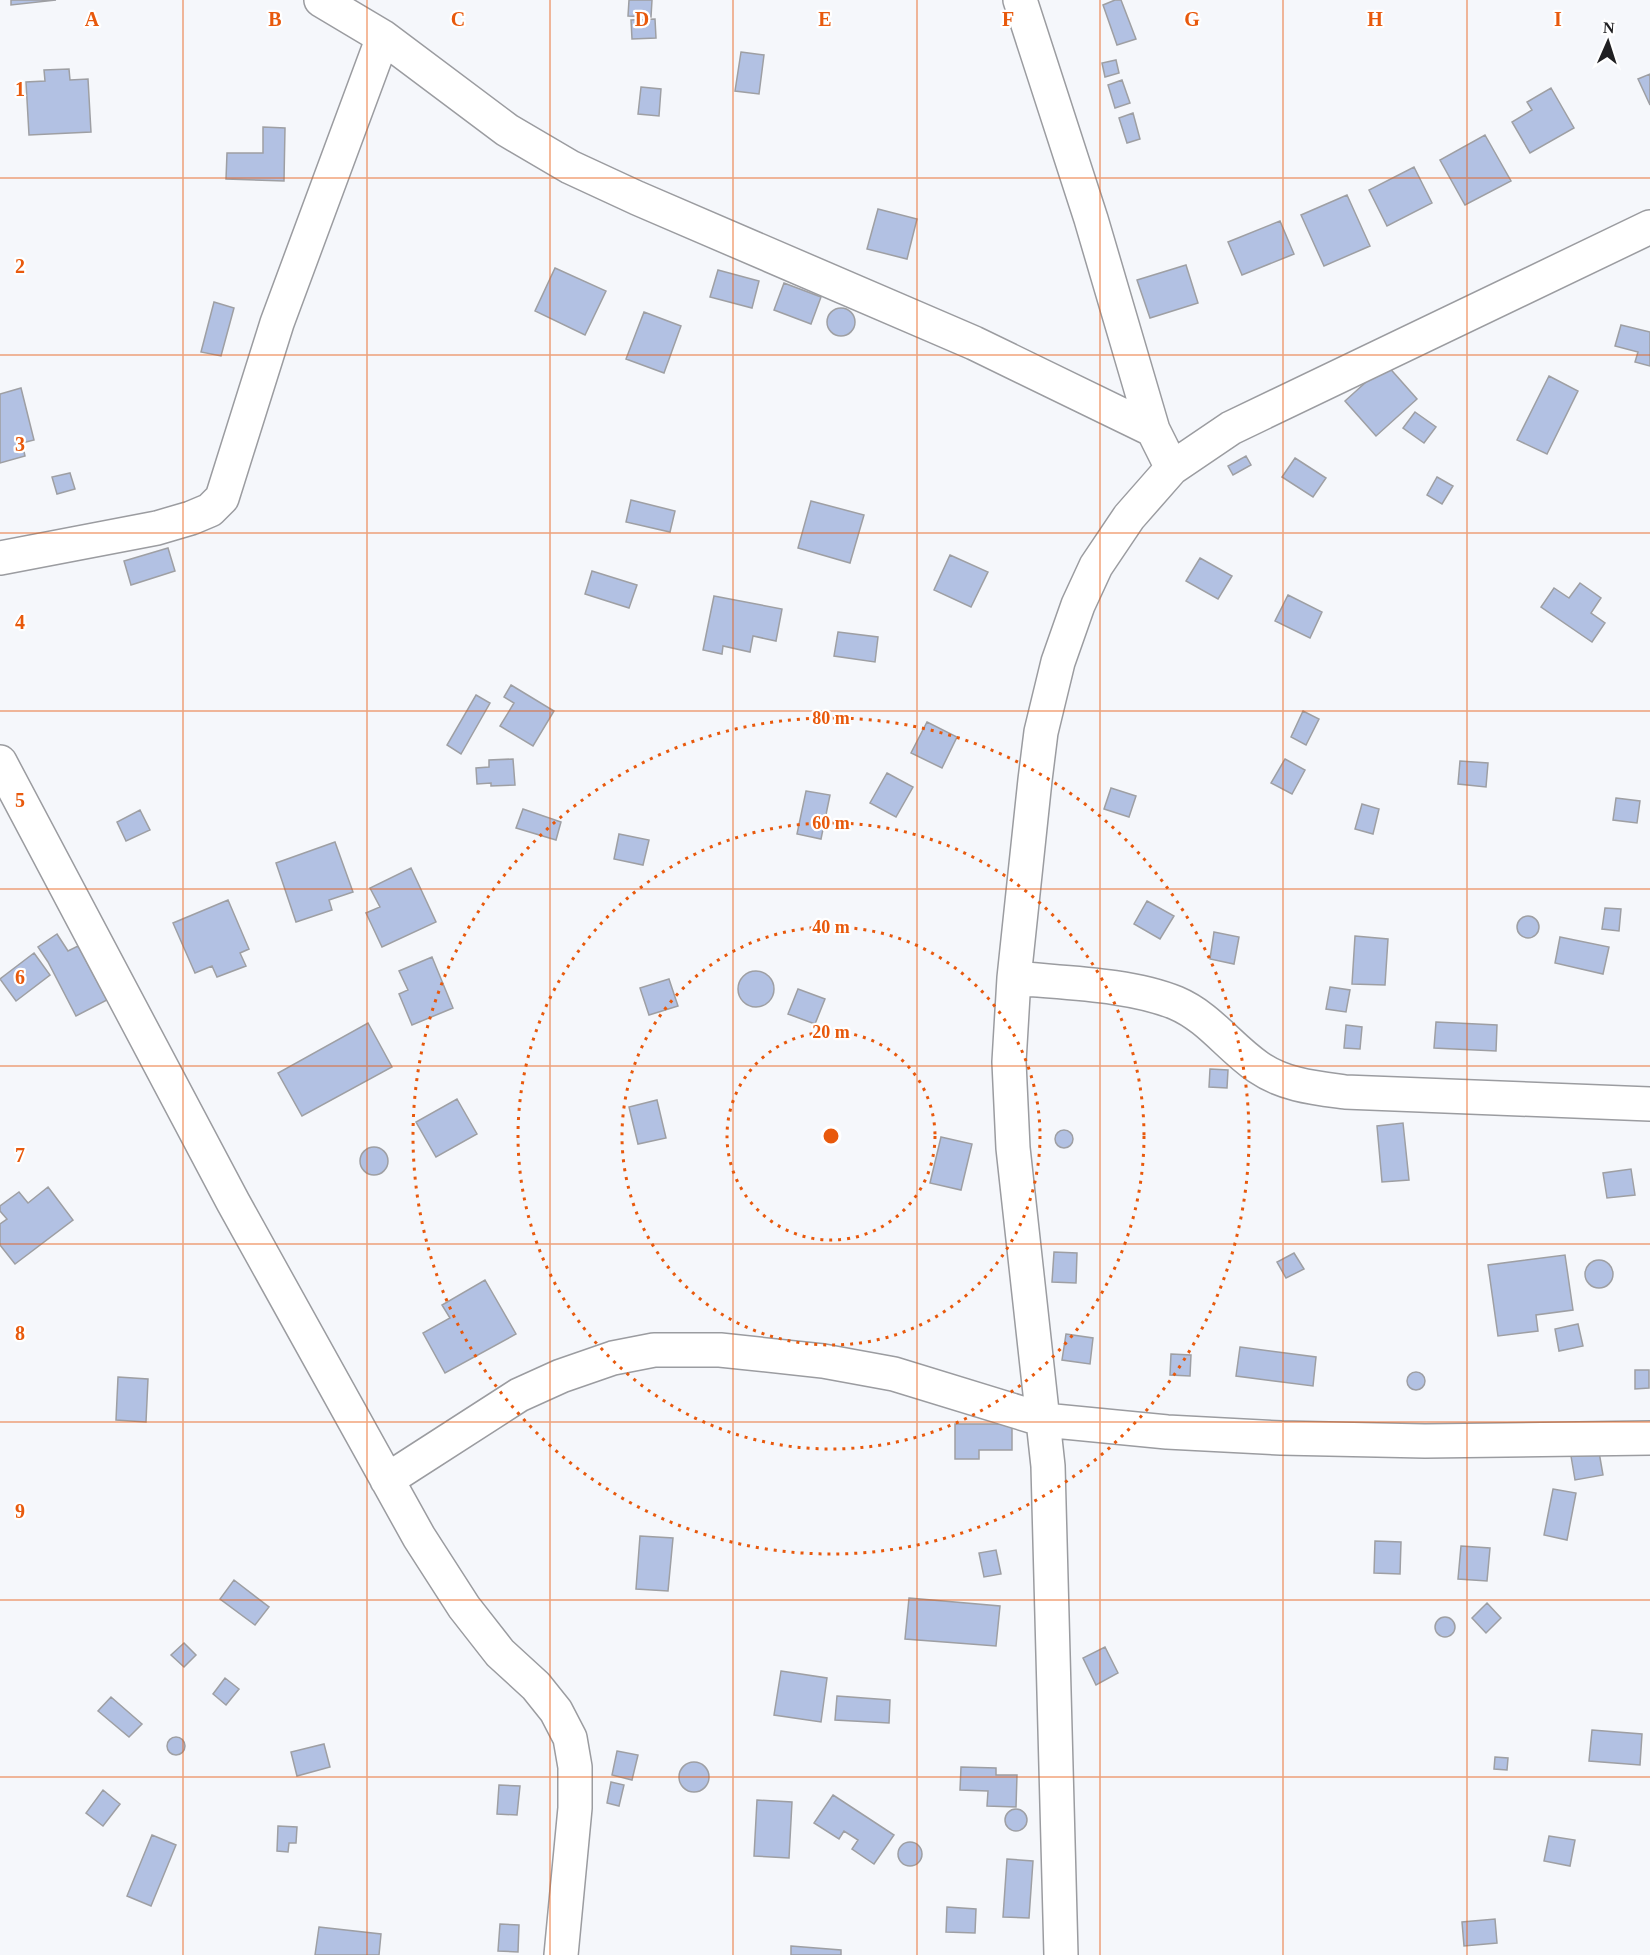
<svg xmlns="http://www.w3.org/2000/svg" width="1650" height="1955" font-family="Georgia,serif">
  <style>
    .building { fill: #b2c1e3; stroke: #9e9fa3; stroke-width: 1.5 }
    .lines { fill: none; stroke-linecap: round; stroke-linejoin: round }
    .minor-casing { stroke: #9b9ca0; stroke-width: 36 }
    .minor { stroke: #fff; stroke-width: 33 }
    .grid { fill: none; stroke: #e8590c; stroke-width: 1.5; stroke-opacity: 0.55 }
    .ring { fill: none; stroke: #e8590c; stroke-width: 3; stroke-dasharray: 3 6 }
    .grid-label { font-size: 20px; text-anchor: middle; font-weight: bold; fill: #e8590c; stroke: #fff; stroke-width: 4.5; stroke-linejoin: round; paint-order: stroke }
    .centre { fill: #e8590c; stroke: #fff; stroke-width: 3 }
    .ring-label { font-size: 18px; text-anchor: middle; font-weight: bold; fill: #e8590c; stroke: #fff; stroke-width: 4.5; stroke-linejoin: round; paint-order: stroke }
  </style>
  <rect width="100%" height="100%" fill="#f5f7fb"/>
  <path class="building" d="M11,0H56L11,5Z
    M629,0H652L651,17L628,16Z
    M1115,0H1121L1136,39L1117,45L1103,5Z
    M655,19L656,38L632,39L631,20Z
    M741,52L764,55L759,94L735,91Z
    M1116,60L1119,73L1105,77L1102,63Z
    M69,69L70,80L88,79L91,132L29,135L26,82L45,81L44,70Z
    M1650,74V105L1638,79Z
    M1122,80L1130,103L1115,108L1108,85Z
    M641,87L661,89L659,116L638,114Z
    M1551,88L1574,128L1530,153L1512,122L1532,110L1527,102Z
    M1133,113L1140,139L1127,143L1119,118Z
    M263,127L285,128L284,181L226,179L227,153H263Z
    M1485,135L1511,181L1465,205L1440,160Z
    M1414,167L1432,203L1387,226L1369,190Z
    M1347,195L1370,246L1324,266L1301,215Z
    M878,209L917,219L907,259L867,249Z
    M1280,221L1294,254L1242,275L1228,242Z
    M1186,265L1198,303L1150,318L1137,280Z
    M555,268L606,291L585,335L535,311Z
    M718,270L759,281L752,308L710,297Z
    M784,283L821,297L811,324L774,310Z
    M214,302L234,308L221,356L201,352Z
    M827 322a14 14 0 1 1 28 0a14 14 0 1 1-28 0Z
    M644,312L681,326L664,373L626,359Z
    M1621,325L1650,332V366L1635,362L1638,352L1615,346Z
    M1386,364L1417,399L1376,436L1345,401Z
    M1549,376L1578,391L1547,454L1517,440Z
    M21,388L34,440L22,443L25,456L0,463V394Z
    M1415,412L1436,427L1424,443L1403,428Z
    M1246,456L1251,465L1233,475L1228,466Z
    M1295,458L1326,478L1313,497L1282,477Z
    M70,473L75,489L57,494L52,477Z
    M1437,477L1453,486L1442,504L1427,495Z
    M631,500L675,511L670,532L626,522Z
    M811,501L864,515L850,563L798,548Z
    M168,548L175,571L131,585L124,561Z
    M950,555L988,572L971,607L934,590Z
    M1200,558L1232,576L1218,599L1186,581Z
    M592,571L637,585L629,608L585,594Z
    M1580,583L1601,598L1591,613L1605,623L1592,642L1541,607L1554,588L1569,598Z
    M1288,595L1322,612L1310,638L1275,621Z
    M714,596L782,609L776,641L753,636L750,652L723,646L722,654L703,650Z
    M838,632L878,637L875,662L834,656Z
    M511,685L554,711L533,746L500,726L514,703L504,697Z
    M476,695L490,703L461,754L447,745Z
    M1303,711L1319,719L1306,745L1291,737Z
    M927,722L957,737L942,768L911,753Z
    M513,759L515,785L491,786V783L477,784L476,768L489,767V760Z
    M1285,759L1305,770L1292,794L1271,783Z
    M1460,761L1488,763L1486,787L1458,784Z
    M887,773L913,787L896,817L870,803Z
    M1111,788L1136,796L1129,817L1104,809Z
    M806,791L830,795L821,839L797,834Z
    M1616,798L1640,801L1637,823L1613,820Z
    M1362,804L1379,809L1373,834L1355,829Z
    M523,809L561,822L556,840L516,828Z
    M140,810L150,830L126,841L117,822Z
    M619,834L649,840L643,865L614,859Z
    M335,842L353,892L329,900L332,910L296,922L276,863Z
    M411,868L436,922L382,947L366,913L380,907L370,888Z
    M228,900L249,949L240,953L246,966L217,977L212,966L195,973L173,923Z
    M1147,901L1174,916L1160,939L1134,924Z
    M1605,908L1621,909L1619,931L1602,929Z
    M1517 927a11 11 0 1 1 22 0a11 11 0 1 1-22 0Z
    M1214,932L1239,937L1234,964L1210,959Z
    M57,934L68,951L78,946L107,1000L76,1016L48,962L38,947Z
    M1355,936L1388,939L1385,985L1352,984Z
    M1560,937L1609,947L1603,974L1555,963Z
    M34,953L50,975L16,1001L0,979Z
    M432,957L453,1008L412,1025L399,994L408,990L399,971Z
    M738 989a18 18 0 1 1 36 0a18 18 0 1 1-36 0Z
    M669,979L678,1006L649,1015L640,988Z
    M1330,987L1350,990L1346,1012L1326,1009Z
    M798,989L825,999L815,1024L788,1014Z
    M1436,1022L1497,1025L1496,1051L1434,1048Z
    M368,1023L392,1067L302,1116L278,1073Z
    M1346,1025L1362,1027L1360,1049L1344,1048Z
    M1210,1069L1228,1070L1227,1088L1209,1087Z
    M457,1099L477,1134L436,1157L416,1122Z
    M657,1100L666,1138L638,1144L629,1107Z
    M1403,1123L1409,1180L1382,1182L1377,1126Z
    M1055 1139a9 9 0 1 1 18 0a9 9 0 1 1-18 0Z
    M941,1137L972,1144L961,1190L930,1183Z
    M360 1161a14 14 0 1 1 28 0a14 14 0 1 1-28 0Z
    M1631,1169L1635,1195L1607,1198L1603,1173Z
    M48,1187L73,1220L15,1264L0,1245V1224L7,1219L0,1211V1206L19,1192L28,1203Z
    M1054,1252L1077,1253L1076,1283L1052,1282Z
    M1294,1253L1304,1269L1286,1278L1277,1262Z
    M1565,1255L1573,1310L1536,1315L1538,1331L1498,1336L1488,1265Z
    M1585 1274a14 14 0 1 1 28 0a14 14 0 1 1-28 0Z
    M485,1280L516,1334L445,1373L423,1333L450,1318L442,1305Z
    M1578,1324L1583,1346L1559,1351L1555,1329Z
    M1066,1334L1093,1338L1090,1364L1062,1360Z
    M1240,1347L1316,1357L1313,1386L1236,1376Z
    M1171,1354L1191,1355L1190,1376L1170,1375Z
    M1635,1370H1649V1388L1635,1389Z
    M1407 1381a9 9 0 1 1 18 0a9 9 0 1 1-18 0Z
    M118,1377L148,1379L146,1422L116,1420Z
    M955,1424H1012V1450H979V1459H955Z
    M1599,1452L1603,1475L1575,1480L1571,1456Z
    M1553,1489L1576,1493L1567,1540L1544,1535Z
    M640,1536L673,1538L668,1591L636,1589Z
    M1375,1541L1401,1542L1400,1574L1374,1573Z
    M1461,1546L1490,1548L1487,1581L1458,1579Z
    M996,1550L1001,1574L984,1577L979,1553Z
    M234,1580L269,1607L255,1625L220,1599Z
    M909,1598L1000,1606L996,1646L905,1639Z
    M1487,1603L1501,1618L1486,1633L1472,1618Z
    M1435 1627a10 10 0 1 1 20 0a10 10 0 1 1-20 0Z
    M184,1643L196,1655L184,1667L171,1655Z
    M1105,1647L1118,1673L1096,1685L1083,1658Z
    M781,1671L827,1678L821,1722L774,1715Z
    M225,1678L239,1689L226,1705L213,1694Z
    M837,1696L890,1700L889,1723L835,1720Z
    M111,1697L142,1724L129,1737L98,1711Z
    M1592,1730L1642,1734L1640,1765L1589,1761Z
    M167 1746a9 9 0 1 1 18 0a9 9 0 1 1-18 0Z
    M324,1744L330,1767L297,1776L291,1752Z
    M617,1751L638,1755L632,1780L612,1775Z
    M1495,1757L1508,1758L1507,1770L1494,1769Z
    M679 1777a15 15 0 1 1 30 0a15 15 0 1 1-30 0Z
    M961,1767L996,1768V1775H1017L1016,1807L987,1806L988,1791L960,1790Z
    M611,1782L624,1785L619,1806L607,1803Z
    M499,1785L520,1786L517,1815L497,1814Z
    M103,1790L120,1804L103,1826L86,1813Z
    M833,1795L894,1835L874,1864L852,1849L858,1840L844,1831L839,1839L814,1823Z
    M757,1800L792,1802L789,1858L754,1856Z
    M1005 1820a11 11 0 1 1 22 0a11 11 0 1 1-22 0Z
    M278,1826L297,1827L296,1843H289L288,1852L277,1851Z
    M152,1835L176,1845L151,1906L127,1896Z
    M1549,1836L1575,1840L1570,1866L1544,1861Z
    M898 1854a12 12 0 1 1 24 0a12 12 0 1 1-24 0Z
    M1007,1859L1033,1861L1029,1918L1003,1917Z
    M947,1907L976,1909L975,1933L946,1932Z
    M1495,1919L1497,1943L1464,1946L1462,1922Z
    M500,1924L519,1925L518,1952L498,1951Z
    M319,1927L381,1934L379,1955H315Z
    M791,1946L841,1950V1955H791Z"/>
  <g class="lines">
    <defs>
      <path id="minor" d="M321,0L383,37L507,130L570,167L637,198L974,343L1153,430L1172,468
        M1020,0L1091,219L1153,430
        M0,558L157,528L191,518L210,510L222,498L277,323L383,37
        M0,762L233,1202L419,1537L464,1607L500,1653L536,1686L556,1711L570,1738L575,1767V1808L561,1955
        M1014,978C1064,983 1130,984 1176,1003C1209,1017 1229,1047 1258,1067C1284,1085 1315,1088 1345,1092L1650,1104
        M387,1480L519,1395L561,1376L613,1358L654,1350H720L823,1361L894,1374L1044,1420L1167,1432L1281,1438L1425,1441L1650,1438
        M1061,1955L1048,1466L1013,1148L1009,1062L1014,978L1035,780L1041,732L1058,662L1078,605L1096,566L1129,517L1172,468L1231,428L1650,227"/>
    </defs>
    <use href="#minor" class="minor-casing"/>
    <use href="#minor" class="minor"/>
  </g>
  <path class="grid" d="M183,0V1955M367,0V1955M550,0V1955M733,0V1955M917,0V1955M1100,0V1955M1283,0V1955M1467,0V1955M0,178H1650M0,355H1650M0,533H1650M0,711H1650M0,889H1650M0,1066H1650M0,1244H1650M0,1422H1650M0,1600H1650M0,1777H1650"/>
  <g class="ring">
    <circle cx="831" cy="1136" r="104"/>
    <circle cx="831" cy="1136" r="209"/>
    <circle cx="831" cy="1136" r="313"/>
    <circle cx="831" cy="1136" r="418"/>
  </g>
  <g class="grid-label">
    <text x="92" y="26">A</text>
    <text x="275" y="26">B</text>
    <text x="458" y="26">C</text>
    <text x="642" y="26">D</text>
    <text x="825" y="26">E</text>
    <text x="1008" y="26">F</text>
    <text x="1192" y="26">G</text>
    <text x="1375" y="26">H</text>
    <text x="1558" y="26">I</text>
    <text x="20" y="96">1</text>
    <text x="20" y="273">2</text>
    <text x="20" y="451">3</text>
    <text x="20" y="629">4</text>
    <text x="20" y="807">5</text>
    <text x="20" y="984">6</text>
    <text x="20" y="1162">7</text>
    <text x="20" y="1340">8</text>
    <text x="20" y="1518">9</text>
  </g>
  <circle cx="831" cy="1136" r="9" class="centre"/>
  <g class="ring-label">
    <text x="831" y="724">80 m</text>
    <text x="831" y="829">60 m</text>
    <text x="831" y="933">40 m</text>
    <text x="831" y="1038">20 m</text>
  </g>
  <g transform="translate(1608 42) rotate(3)" stroke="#ffffff" stroke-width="4.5" paint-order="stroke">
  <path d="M0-4.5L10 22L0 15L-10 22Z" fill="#202022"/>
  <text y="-9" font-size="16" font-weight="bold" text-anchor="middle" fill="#202022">N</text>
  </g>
</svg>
